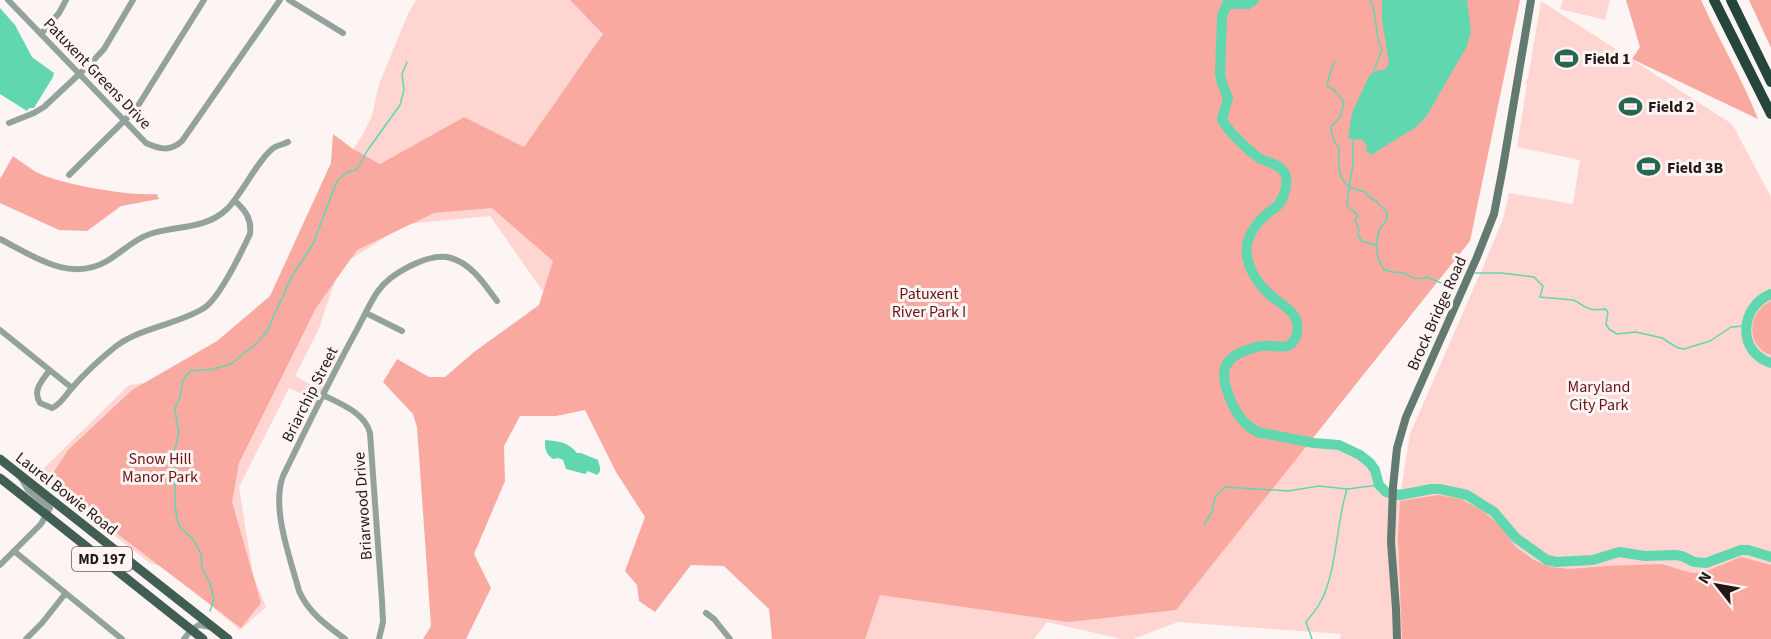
<svg xmlns="http://www.w3.org/2000/svg" width="1771" height="639" font-family="'Source Sans 3',sans-serif">
  <style>
    .green { fill: #fed5d0 }
    .forest { fill: #f9a9a0 }
    .water { fill: #61d7b0 }
    .lines { fill: none; stroke-linecap: round; stroke-linejoin: round }
    .stream { stroke: #61d7b0; stroke-width: 1.5 }
    .river { stroke: #61d7b0; stroke-width: 10 }
    .street { stroke: #93a39c; stroke-width: 6 }
    .secondary { stroke: #637a71; stroke-width: 8 }
    .primary { stroke: #415e53; stroke-width: 9 }
    .highway { stroke: #24453a; stroke-width: 10 }
    .labels { text-anchor: middle; stroke-width: 6; stroke-linejoin: round; paint-order: stroke }
    .shield { fill: #fdf5f4; stroke: #655a58; stroke-width: 1.5 }
    .shield-label { font-size: 15px; font-weight: bold; fill: #241715 }
    .poi-label { font-size: 16px; font-weight: bold; fill: #241715; stroke: #fdf5f4; text-anchor: start }
    .street-label { font-size: 16px; fill: #241715; stroke: #fdf5f4 }
    .park-label { font-size: 16px; fill: #6a1314; stroke: #fdf5f4 }
  </style>
  <rect width="100%" height="100%" fill="#fdf5f4"/>
  <path class="green" d="M416,0H570L599,28L614,0L1305,440C1314,443 1323,442 1333,444C1347,446 1366,456 1374,468C1378,475 1378,483 1382,490L1400,495L1410,434L1486,260L1503,219L1509,193L1573,204L1580,160L1517,147L1527,84L1525,82L1528,78L1541,1L1732,124L1771,197V639H1340L1341,634L1178,622L1133,639H1121L1047,622L1034,639H782L794,631L680,487L490,216L406,224L340,266L318,331L295,376L317,388L325,385L315,406L312,399L289,388L239,487L253,575L266,607L240,630L171,572L161,566L150,563L89,516L88,506L37,475L129,385L248,369L333,206L516,189L573,77L524,147L464,117L380,164L353,149L362,136L372,116L379,84L408,14Z
    M1563,0H1610L1605,20L1560,9Z"/>
  <path class="forest" d="M570,0H1520L1470,241L1176,610L1069,622L880,595L865,639H772L769,609L724,566L691,565L655,612L639,601L637,585L625,571L645,517L616,472L585,410L556,416H520L504,446L505,481L474,554L491,588L466,639H423L431,626L417,427L413,414L383,382L397,359L429,377H445L474,352L539,305L553,261L492,208L434,213L357,250L316,308L239,463L232,502L261,603L241,628L48,481L68,450L132,390L217,341L270,296L331,163L333,134L353,149L380,164L464,117L524,147L603,34Z
    M1626,0H1701C1719,40 1742,78 1758,119L1632,59L1640,47Z
    M1749,0H1771V48Z
    M13,156C20,161 28,167 36,172C62,185 128,196 157,194L159,199L121,206L87,231L59,230L0,203V179Z
    M1771,301V355C1744,346 1748,311 1771,301Z
    M1438,495L1461,499L1483,511L1499,525L1516,547L1534,560L1551,567L1570,569L1606,566L1662,564L1691,573H1702L1741,557L1771,565V639H1402L1398,538L1400,501Z"/>
  <path class="water" d="M1382,0H1467L1471,31L1467,46L1426,117L1416,127L1371,155L1366,150L1367,148L1366,144L1361,139L1355,140L1348,138L1352,113L1369,76L1378,70H1385L1389,63L1382,21Z
    M0,8L15,25L32,57L54,73L53,77L34,108H29L27,111L0,94Z
    M545,440C559,441 568,442 577,453H581L598,460C599,466 603,470 597,475L588,471L585,474L566,469L563,460L558,458L553,459C545,454 545,448 545,440Z"/>
  <g class="lines">
    <path class="stream" d="M1370,0L1374,9L1378,40L1382,50L1373,73
      M1335,61L1329,76L1327,86L1334,90L1344,102L1340,117L1331,127C1332,136 1333,141 1339,148C1338,163 1337,177 1349,187L1347,206L1358,215L1355,220L1359,229L1358,235L1362,241L1376,245L1378,258L1384,270L1393,272L1405,273C1412,279 1418,280 1427,277L1441,283L1452,280L1459,275
      M1353,140V166L1349,187L1365,192L1370,198L1376,201L1387,212V219L1379,230L1376,245
      M1475,273H1501L1534,277L1543,286L1540,297L1573,300C1586,305 1585,312 1605,309L1608,312L1606,324L1609,329L1617,334L1636,332L1662,338L1678,348L1684,349L1710,341L1731,327L1746,326
      M1204,525L1212,512L1215,497L1225,487L1288,491L1319,486L1347,489
      M210,611L214,599L210,583L202,568L201,554L193,539L180,527L177,520L175,504V450L179,431L177,424L175,409L180,396L183,380L190,371L214,369L231,364L258,342L267,331L291,278L313,244L337,181L346,173L357,169L367,151L400,105L404,90L402,74L407,62
      M1312,639L1306,622C1311,616 1316,610 1320,603C1337,573 1336,523 1347,489L1379,485"/>
    <path class="river" d="M1254,0L1248,4H1227L1222,16L1220,74L1222,83L1228,98L1222,119C1227,131 1248,150 1259,158C1268,163 1281,164 1285,174C1289,183 1284,197 1279,204C1276,208 1272,210 1268,213C1256,223 1244,239 1247,256C1249,269 1257,282 1266,291C1280,306 1304,311 1296,337C1294,341 1291,345 1287,346C1280,348 1271,345 1264,346C1256,346 1249,349 1242,352C1218,362 1222,380 1231,401C1237,415 1244,424 1257,432L1314,443L1339,445L1360,455L1370,463L1375,470L1379,485L1386,492L1400,495L1432,489H1440L1467,495L1494,512L1516,538L1547,560L1556,562L1593,560L1619,552L1645,556L1675,555L1682,556L1694,562L1706,563L1741,550H1748L1771,557
      M1771,294C1740,306 1736,352 1771,363"/>
    <path class="street" d="M8,0L146,143C159,149 170,152 182,141L280,0
      M289,0L343,33
      M41,34L59,13L66,0
      M9,123L34,113L44,107L90,64L104,49L133,0
      M69,175L136,109L204,0
      M0,239C33,256 70,283 107,261C121,253 134,239 150,234C177,225 205,230 227,209C242,194 260,156 275,147C279,145 284,144 288,142
      M366,313L402,331
      M0,330L72,388
      M49,371C42,381 32,390 40,403L52,408C61,404 65,396 71,389C84,374 100,359 115,347C141,327 177,325 204,308C220,298 242,251 250,234C252,219 245,210 235,201
      M323,395C341,404 365,413 370,433L382,601L383,622L379,639
      M14,551L122,639
      M0,565L41,524L50,508L28,490L21,478
      M706,613L714,619L730,639
      M26,639L42,623L65,594
      M184,639L191,630L199,625L211,627
      M345,639C326,625 308,612 299,591C290,557 271,508 283,476C306,429 329,381 354,335C362,321 369,304 378,291C391,273 429,252 451,258C472,264 485,285 497,301"/>
    <path class="secondary" d="M1397,639L1396,609L1391,542L1393,487L1397,448L1406,417L1477,257L1494,214L1503,167L1531,0"/>
    <path class="primary" d="M0,459L228,639
      M0,478L203,639"/>
    <path class="highway" d="M1714,0L1771,114
      M1731,0L1771,82"/>
  </g>
  <defs>
    <symbol id="stadium-bare" viewBox="-9 -9 18 18"><path d="M0-5a6.5 5 0 1 0 0 10a6.5 5 0 1 0 0-10ZM-3.5-1.8h7v3.6h-7Z" fill="#286652" stroke="#fdf5f4" stroke-width="2.5" paint-order="stroke"/></symbol>
  </defs>
  <g fill-rule="evenodd">
    <use href="#stadium-bare" x="1550" y="42" width="33" height="33"/>
    <use href="#stadium-bare" x="1614" y="90" width="33" height="33"/>
    <use href="#stadium-bare" x="1632" y="150" width="33" height="33"/>
  </g>
  <g class="labels">
    <rect class="shield" x="72" y="547" width="60" height="24" rx="4.5"/>
    <g class="shield-label">
      <text x="102" y="564">MD 197</text>
    </g>
    <g class="poi-label">
      <text x="1584" y="64">Field 1</text>
      <text x="1648" y="112">Field 2</text>
      <text x="1667" y="173">Field 3B</text>
    </g>
    <g class="street-label">
      <text transform="translate(98 73) rotate(46)" y="6">Patuxent Greens Drive</text>
      <text transform="translate(1436 313) rotate(-66)" y="6">Brock Bridge Road</text>
      <text transform="translate(309 394) rotate(-63)" y="6">Briarchip Street</text>
      <text transform="translate(67 493) rotate(38)" y="6">Laurel Bowie Road</text>
      <text transform="translate(362 506) rotate(-94)" y="6">Briarwood Drive</text>
    </g>
    <g class="park-label">
      <text x="929" y="299">Patuxent<tspan x="929" dy="18">River Park I</tspan></text>
      <text x="1599" y="392">Maryland<tspan x="1599" dy="18">City Park</tspan></text>
      <text x="160" y="464">Snow Hill<tspan x="160" dy="18">Manor Park</tspan></text>
    </g>
  </g>
  <g transform="translate(1717 585) rotate(301)" stroke="#fdf5f4" stroke-width="4.5" paint-order="stroke">
  <path d="M0-4.5L10 22L0 15L-10 22Z" fill="#241715"/>
  <text y="-9" font-size="16" font-weight="bold" text-anchor="middle" fill="#241715">N</text>
  </g>
</svg>
